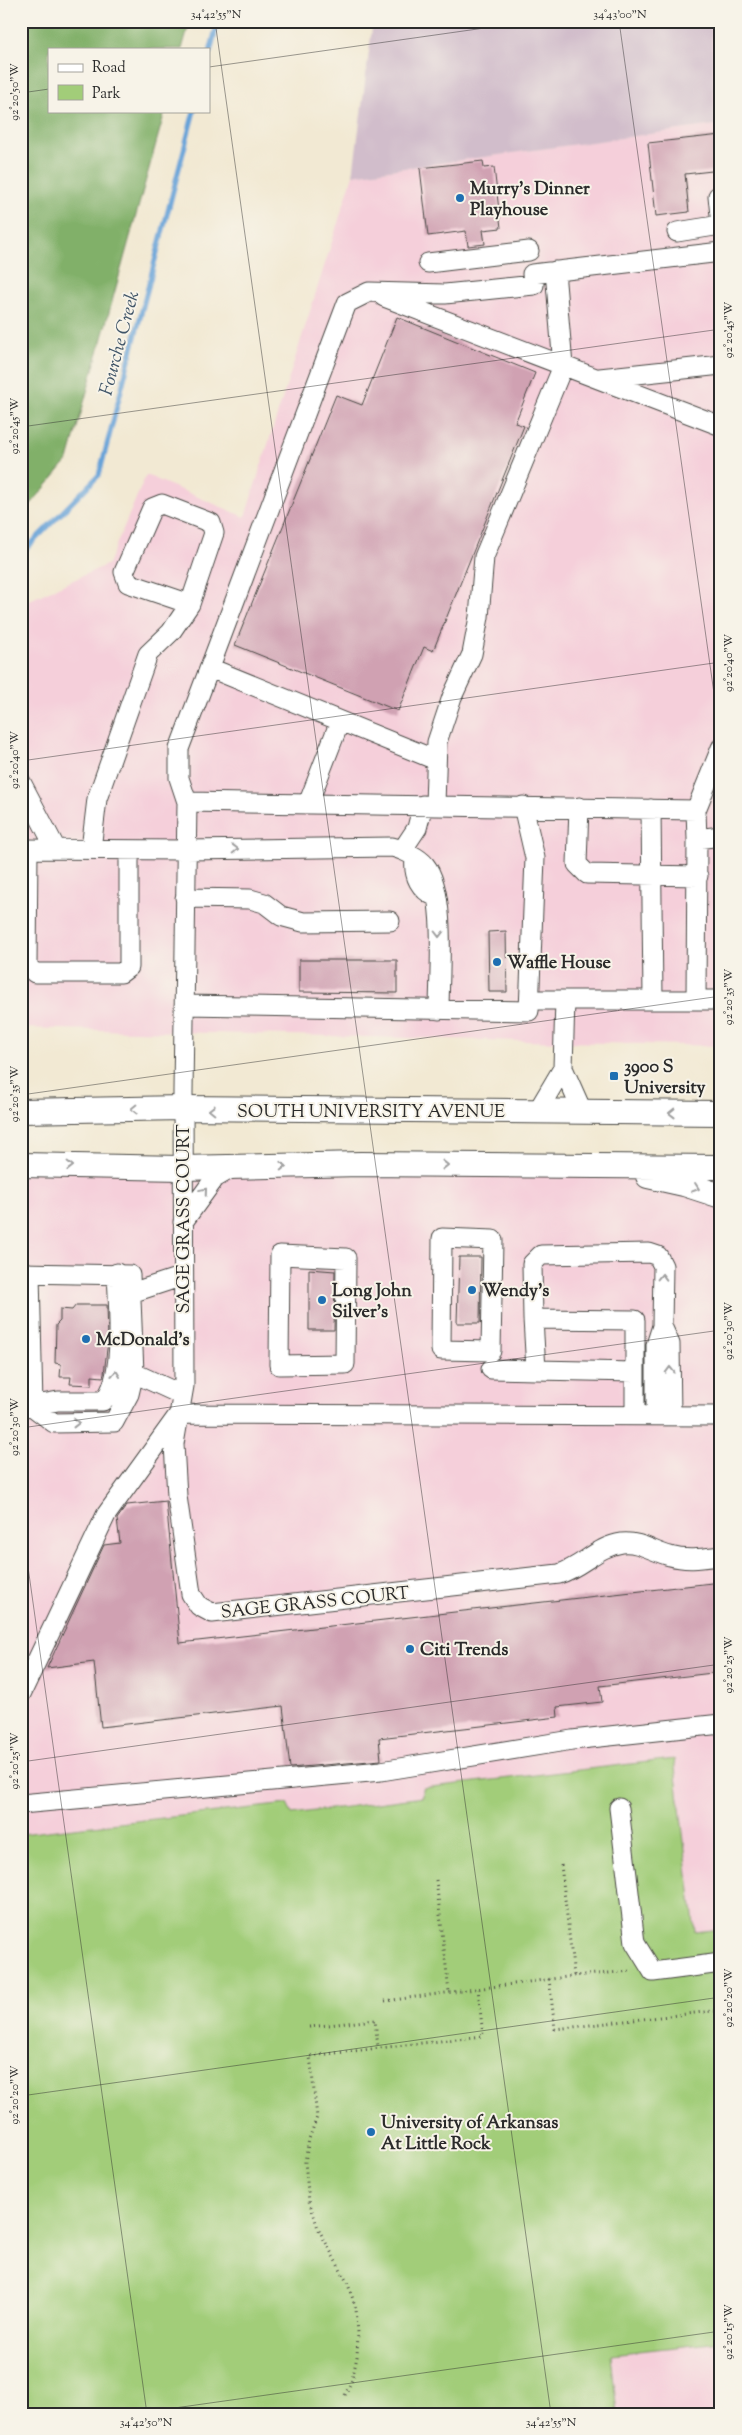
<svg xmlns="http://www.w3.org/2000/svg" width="742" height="2435" font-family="'Sorts Mill Goudy',serif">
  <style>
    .built { fill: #f5cfda }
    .industrial { fill: #d1bdcb }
    .green { fill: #a2cd79; stroke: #667c52 }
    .forest { fill: #81b069; stroke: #566e4a }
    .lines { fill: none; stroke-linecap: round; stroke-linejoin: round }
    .stream { stroke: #67a3d8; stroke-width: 5 }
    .building { fill: #d0a1b2 }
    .minor-casing { stroke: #494844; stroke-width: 21 }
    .major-casing { stroke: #494844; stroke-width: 26 }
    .path { stroke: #494844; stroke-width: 3; stroke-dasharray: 1 4; stroke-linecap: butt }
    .minor { stroke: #fff; stroke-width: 19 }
    .major { stroke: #fff; stroke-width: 24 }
    .oneway { stroke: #a0a0a0 }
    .ticks { fill: none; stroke: #2b2b2b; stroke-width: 1; stroke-opacity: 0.45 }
    .poi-dot { fill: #1f6fb2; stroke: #f7f3e8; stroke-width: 2 }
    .labels { text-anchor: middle; stroke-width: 4; stroke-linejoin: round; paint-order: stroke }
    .poi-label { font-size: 18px; font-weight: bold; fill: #2b2b2b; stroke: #f7f3e8; text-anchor: start }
    .street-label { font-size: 18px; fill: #2b2b2b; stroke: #f7f3e8 }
    .water-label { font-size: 19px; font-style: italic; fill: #405568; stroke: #f7f3e8 }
    .neatline { fill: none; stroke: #2b2b2b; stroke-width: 2 }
    .ticks-label { font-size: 12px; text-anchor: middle; fill: #2b2b2b }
  </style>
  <rect width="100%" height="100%" fill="#f7f3e8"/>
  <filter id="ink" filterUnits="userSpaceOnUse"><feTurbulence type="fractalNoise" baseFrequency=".02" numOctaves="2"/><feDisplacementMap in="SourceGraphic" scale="10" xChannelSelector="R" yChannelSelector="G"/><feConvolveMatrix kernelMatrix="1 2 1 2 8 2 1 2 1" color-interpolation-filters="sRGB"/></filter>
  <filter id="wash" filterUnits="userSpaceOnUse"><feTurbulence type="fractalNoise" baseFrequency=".0096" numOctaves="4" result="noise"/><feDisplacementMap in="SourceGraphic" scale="20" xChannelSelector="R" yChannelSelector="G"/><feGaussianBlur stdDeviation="1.12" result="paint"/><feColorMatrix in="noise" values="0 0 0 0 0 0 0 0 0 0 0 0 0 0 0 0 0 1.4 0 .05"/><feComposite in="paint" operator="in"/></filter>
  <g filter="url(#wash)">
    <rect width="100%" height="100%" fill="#f2e9d3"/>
    <path class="built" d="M711,21H721V1046L21,1028V604L108,564L146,475L245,517L353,175L715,125Z
      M721,1160V2414H21V1163Z"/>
    <path class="industrial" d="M373,21H711L715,125L353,175Z"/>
    <path class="green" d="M674,1759L695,1932L721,1929V2342L611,2354L617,2414H21V1834L287,1804L292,1814L423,1797V1788Z"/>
    <path class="forest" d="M21,21H190L182,49H49V111H165L68,460L21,516Z"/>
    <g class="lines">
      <path class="stream" d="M209,56L218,21
        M21,554L99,475L194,111"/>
    </g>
    <g id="blocks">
      <path class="building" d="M721,135V170L685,174L689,212L656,216L648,143Z
        M483,161L484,168L494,167L501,228L483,230L485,244L468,246L466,231L428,236L420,168Z
        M397,317L535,373L515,423L524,426L433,651L424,647L398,711L235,645L336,395L362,405Z
        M506,931L507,992H489L488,932Z
        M299,960H397V993L299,992Z
        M459,1257H481L480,1323H457Z
        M309,1269L335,1271L334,1330H309Z
        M76,1305H107L108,1340L104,1374L103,1377L92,1376V1385L70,1384L71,1377H60L61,1364L55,1363L56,1325L60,1321V1309L72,1310Z
        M166,1501L180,1643L721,1582V1672L600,1686L602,1702L557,1707L558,1717L379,1738L381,1760L290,1768L283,1706L101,1727L94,1662L47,1668L104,1545L120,1543L117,1519L127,1505Z"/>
    </g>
  </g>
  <g filter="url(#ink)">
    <use href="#blocks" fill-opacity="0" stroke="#494844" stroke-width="1"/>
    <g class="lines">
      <defs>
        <path id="minor" d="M721,225L718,196H721
          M677,232L721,225
          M721,252L532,274L534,285L445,294L369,292L347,303L179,749V778L187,802L696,810L721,748
          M428,263L529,251
          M384,297L721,426
          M600,378L721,365
          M210,668L436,760
          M21,782L56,849
          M187,802L183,1092L184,1386L174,1444L177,1496L191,1594L199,1606L212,1613L559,1574C582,1567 598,1546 622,1543C639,1541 654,1552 670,1556C687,1561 704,1558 721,1556
          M308,804L340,721
          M435,805L437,742L452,697L472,654L479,617L484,557L563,366L555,271
          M579,807L577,864L587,874L698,876
          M651,809L653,1000
          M696,810L697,839L721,836
          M21,849L186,850L392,847C401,849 419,857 425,865C447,892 439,974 439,1010
          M28,849L27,966L35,973H121L129,967V850
          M91,849L97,799L148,654L171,632L190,604L214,533L211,523L162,504L152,508L124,572L128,583L190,604
          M403,849L417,828L423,805
          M415,859C413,876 420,890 436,897
          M185,898L250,899L264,903L281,916L303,922L390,921
          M530,1000H721
          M696,1000L697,839
          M184,1005L529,1011L535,858L523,806
          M563,1068L565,1000
          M537,1112L563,1068L583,1113
          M183,1222L215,1178L234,1167
          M442,1238L493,1240L491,1351L441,1350Z
          M280,1255L346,1258L345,1364L279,1365Z
          M21,1273L130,1275L134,1373L129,1394L114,1422L54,1423L33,1407
          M30,1273L33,1407
          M131,1293L183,1276
          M533,1319L532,1264L541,1255L649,1253L658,1256L663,1266L662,1326L656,1345V1415
          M662,1326L670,1344L671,1416
          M491,1369L536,1370
          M134,1373L182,1395
          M25,1407L58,1401H103C126,1380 118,1304 117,1273
          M635,1415V1320L533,1319L536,1370L635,1372
          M21,1694L106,1515L179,1414L721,1416
          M21,1804L381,1771L572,1740L721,1724
          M619,1808L635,1943L653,1972L721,1963"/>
        <path id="major" d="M21,1111L183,1108L721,1113
          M21,1165L182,1168L361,1164L721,1167
          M648,1176L684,1184L721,1196"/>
      </defs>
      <use href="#minor" class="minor-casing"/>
      <use href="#major" class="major-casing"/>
      <path class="path" d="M561,1865L574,1976
        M436,1880L449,1992
        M549,1979L555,2029L721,2010
        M385,2001L574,1976L632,1971
        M309,2027L375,2020L378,2047
        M345,2395L352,2380L357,2357L358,2333L356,2309L348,2284L318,2228L309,2201L305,2162L309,2139L317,2117L310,2056L483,2036L478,1989"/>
      <use href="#minor" class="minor"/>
      <use href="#major" class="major"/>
    </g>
    <defs><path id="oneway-chevron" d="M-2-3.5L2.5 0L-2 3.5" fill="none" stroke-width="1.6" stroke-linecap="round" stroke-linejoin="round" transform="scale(1.25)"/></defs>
    <g class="oneway">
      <use href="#oneway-chevron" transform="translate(235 849) rotate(-1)"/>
      <use href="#oneway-chevron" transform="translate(439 934) rotate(90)"/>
      <use href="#oneway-chevron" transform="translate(134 1109) rotate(179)"/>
      <use href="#oneway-chevron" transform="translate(212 1110) rotate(-179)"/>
      <use href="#oneway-chevron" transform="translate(672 1113) rotate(179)"/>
      <use href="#oneway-chevron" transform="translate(445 1165)"/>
      <use href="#oneway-chevron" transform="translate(70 1166) rotate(1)"/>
      <use href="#oneway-chevron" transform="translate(283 1166) rotate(-2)"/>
      <use href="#oneway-chevron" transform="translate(696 1188) rotate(19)"/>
      <use href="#oneway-chevron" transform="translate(204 1191) rotate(-50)"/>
      <use href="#oneway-chevron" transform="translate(662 1277) rotate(-89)"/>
      <use href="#oneway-chevron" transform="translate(670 1370) rotate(-91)"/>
      <use href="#oneway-chevron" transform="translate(116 1374) rotate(-84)"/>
      <use href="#oneway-chevron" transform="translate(76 1423)"/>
    </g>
  </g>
  <path class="ticks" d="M215,21L551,2414M619,21L721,743M209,67L534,21M21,93L49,89M21,427L721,329M21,761L721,662M21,1095L721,996M21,1428L721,1330M21,1517L147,2414M21,1762L721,1664M21,2096L721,1997M132,2414L721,2331"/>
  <g class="poi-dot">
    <circle cx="460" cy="198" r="5"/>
    <circle cx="497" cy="962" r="5"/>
    <rect x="609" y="1071" width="10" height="10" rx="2.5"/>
    <circle cx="472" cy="1290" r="5"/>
    <circle cx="322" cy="1300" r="5"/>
    <circle cx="86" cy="1339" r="5"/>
    <circle cx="410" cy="1649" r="5"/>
    <circle cx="371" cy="2132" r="5"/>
  </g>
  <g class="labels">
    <g class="poi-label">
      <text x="470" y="194">Murry's Dinner<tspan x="470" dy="21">Playhouse</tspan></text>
      <text x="507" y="968">Waffle House</text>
      <text x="624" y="1072">3900 S<tspan x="624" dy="21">University</tspan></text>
      <text x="332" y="1296">Long John<tspan x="332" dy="21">Silver's</tspan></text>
      <text x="482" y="1296">Wendy's</text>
      <text x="96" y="1345">McDonald's</text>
      <text x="420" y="1655">Citi Trends</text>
      <text x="381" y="2128">University of Arkansas<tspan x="381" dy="21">At Little Rock</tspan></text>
    </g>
    <g class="street-label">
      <text x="371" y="1117">SOUTH UNIVERSITY AVENUE</text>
      <text transform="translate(183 1219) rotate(-90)" y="6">SAGE GRASS COURT</text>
      <text transform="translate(315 1602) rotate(-6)" y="6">SAGE GRASS COURT</text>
    </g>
    <g class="water-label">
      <text transform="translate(118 343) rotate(-75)" y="7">Fourche Creek</text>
    </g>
  </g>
  <rect width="742" height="2435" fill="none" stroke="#f7f3e8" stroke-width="55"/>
  <rect x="48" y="48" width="162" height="65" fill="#f7f3e8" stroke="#a5a39c"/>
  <rect x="58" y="64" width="25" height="8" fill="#ffffff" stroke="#a5a39c"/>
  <text x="92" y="72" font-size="15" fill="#2b2b2b">Road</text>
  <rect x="58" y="85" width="25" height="15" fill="#a2cd79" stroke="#a5a39c"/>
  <text x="92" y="98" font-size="15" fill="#2b2b2b">Park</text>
  <rect x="28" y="28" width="686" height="2380" class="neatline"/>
  <g class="ticks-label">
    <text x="216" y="18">34°42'55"N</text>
    <text x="620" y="18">34°43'00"N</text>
    <text transform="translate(14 92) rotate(-90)" y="4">92°20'50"W</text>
    <text transform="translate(728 330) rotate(-90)" y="4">92°20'45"W</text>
    <text transform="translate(14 426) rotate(-90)" y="4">92°20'45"W</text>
    <text transform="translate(728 663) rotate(-90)" y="4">92°20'40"W</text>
    <text transform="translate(14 760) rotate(-90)" y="4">92°20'40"W</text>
    <text transform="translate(728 997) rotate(-90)" y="4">92°20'35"W</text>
    <text transform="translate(14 1094) rotate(-90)" y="4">92°20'35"W</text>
    <text transform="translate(728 1331) rotate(-90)" y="4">92°20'30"W</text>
    <text transform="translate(14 1427) rotate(-90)" y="4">92°20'30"W</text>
    <text transform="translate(728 1665) rotate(-90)" y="4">92°20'25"W</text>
    <text transform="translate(14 1761) rotate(-90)" y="4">92°20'25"W</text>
    <text transform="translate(728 1998) rotate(-90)" y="4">92°20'20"W</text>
    <text transform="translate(14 2095) rotate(-90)" y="4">92°20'20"W</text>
    <text transform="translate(728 2332) rotate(-90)" y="4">92°20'15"W</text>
    <text x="146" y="2426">34°42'50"N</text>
    <text x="551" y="2426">34°42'55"N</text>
  </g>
</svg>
